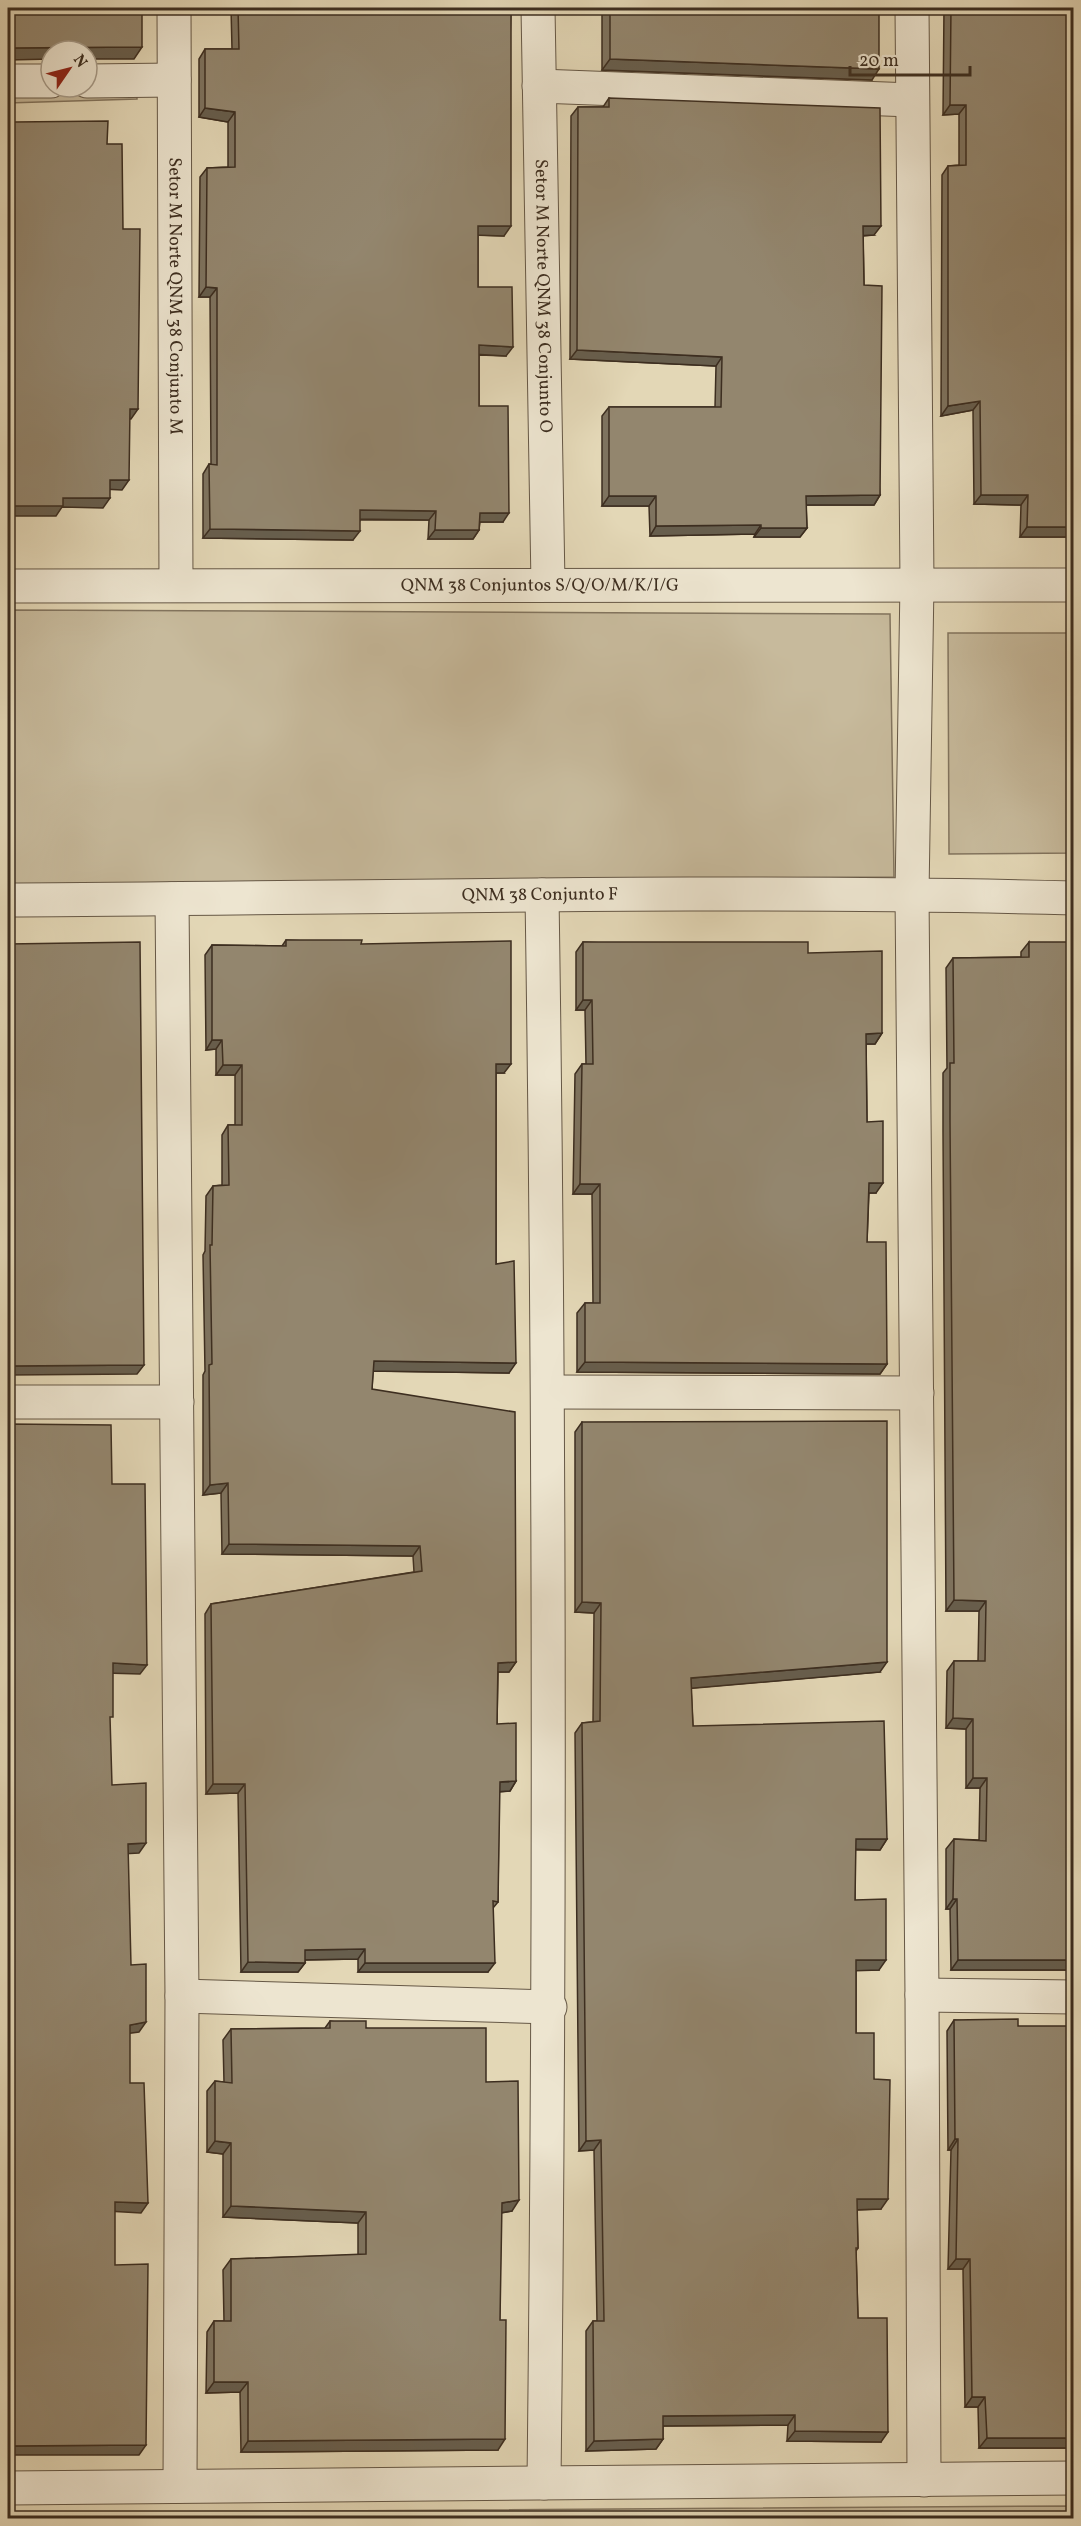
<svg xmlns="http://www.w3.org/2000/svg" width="1081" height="2526" viewBox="0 0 1081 2526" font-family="Vollkorn,serif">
<rect width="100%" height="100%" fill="#e3d7b6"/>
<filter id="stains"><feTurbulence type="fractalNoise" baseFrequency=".00333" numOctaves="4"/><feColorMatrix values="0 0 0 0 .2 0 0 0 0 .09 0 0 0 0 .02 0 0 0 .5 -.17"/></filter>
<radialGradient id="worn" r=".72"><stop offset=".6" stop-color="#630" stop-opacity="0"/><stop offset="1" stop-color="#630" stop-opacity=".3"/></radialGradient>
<g fill="#c7ba9c" stroke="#82745e" stroke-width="1.5">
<polygon points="136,66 137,99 8,103 8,70 51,87 87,87"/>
<polygon points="8,610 890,614 894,877 8,884"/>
<polygon points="948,633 1073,633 1073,853 949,854"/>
<polygon points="1073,2506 1073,2518 8,2518 8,2513"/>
</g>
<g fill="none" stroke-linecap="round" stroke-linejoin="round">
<defs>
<g id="street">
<path id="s1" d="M174,8L176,585"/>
<path id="s2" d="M538,8L548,584"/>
<polyline points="912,8 917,583 912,894 922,1995 924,2480"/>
<polyline points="8,81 51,81"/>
<polyline points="87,81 174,80"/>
<polyline points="539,86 912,100"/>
<path id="s3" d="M8,586L1074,585"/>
<path d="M542,895C550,1424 550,1953 544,2483"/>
<polyline points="172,899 182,1996 180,2486"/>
<path id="s4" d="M8,900C363,898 718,889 1074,898"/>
<polyline points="549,1392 917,1393"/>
<polyline points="8,1402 177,1402"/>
<polyline points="922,1995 1074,1997"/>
<polyline points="182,1996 550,2007"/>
<polyline points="8,2488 1074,2478"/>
</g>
</defs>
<use href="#street" stroke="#665846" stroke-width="35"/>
<use href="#street" stroke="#ede5d0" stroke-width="33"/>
</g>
<g fill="#7e735f" stroke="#3d2e20" stroke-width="1.5">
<polygon points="231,8 511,8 504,236 478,235 478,287 506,356 479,355 479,406 503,522 480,522 479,530 473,539 428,539 429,520 360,520 353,540 203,538 203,474 209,464 211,464 210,297 199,297 200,177 207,168 228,167 228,122 199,117 199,59 205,49 232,49"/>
<polygon points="602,8 879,8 872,80 602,70"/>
<polygon points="944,8 1074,8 1074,537 1020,537 1021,505 974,504 973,410 941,416 942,175 948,166 959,165 959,114 943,115"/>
<polygon points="609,98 874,235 863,236 864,285 880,495 874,505 806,505 807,528 800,537 754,537 755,534 650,536 649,506 602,506 602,416 609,407 715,407 716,366 570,359 571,116 578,107 603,107"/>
<polygon points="286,940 361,944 504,1073 496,1073 496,1264 509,1373 373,1371 372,1389 516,1662 509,1672 498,1672 497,1724 516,1781 510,1791 499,1792 498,1902 493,1908 488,1972 358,1972 358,1959 305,1960 305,1963 298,1972 241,1972 238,1793 206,1794 205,1614 211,1604 414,1572 413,1556 222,1554 221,1493 203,1495 203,1375 205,1371 203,1255 205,1251 206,1196 213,1186 222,1185 222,1135 228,1125 235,1125 235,1075 216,1075 216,1049 206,1050 205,955 212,945 282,946"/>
<polygon points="583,942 808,953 882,1033 875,1044 866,1044 867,1122 876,1193 869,1193 867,1242 887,1364 880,1374 577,1372 577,1313 585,1303 593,1303 592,1194 573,1194 575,1074 582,1064 586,1064 585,1010 576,1010 576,952"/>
<polygon points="1029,942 1074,1970 951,1970 950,1909 946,1909 946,1849 954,1839 979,1840 980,1788 966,1788 966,1729 946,1728 947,1671 954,1661 978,1661 979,1611 946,1611 943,1132 943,1073 947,1068 946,968 953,958 1021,957 1021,952"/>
<polygon points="582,1422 880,1672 691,1688 693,1726 887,1839 880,1850 855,1850 855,1900 879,1970 856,1970 856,2033 874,2079 881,2209 857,2210 858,2248 856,2251 858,2318 881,2442 787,2441 788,2425 663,2426 663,2439 656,2449 586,2451 586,2331 593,2321 597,2321 594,2150 579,2151 575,1733 582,1723 593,1722 594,1613 575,1612 575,1432"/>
<polygon points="954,2020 1018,2026 1074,2448 979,2448 978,2407 965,2407 963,2269 948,2269 951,2150 948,2150 947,2031"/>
<polygon points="330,2021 366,2028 486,2082 512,2211 501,2213 498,2450 241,2452 240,2392 206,2393 207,2332 214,2321 224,2321 223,2270 231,2259 358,2255 358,2223 223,2217 223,2154 207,2152 207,2091 215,2081 224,2082 223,2040 231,2029 325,2028"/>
</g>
<g fill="#675e4d" stroke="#3d2e20" stroke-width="1.5">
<polygon points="142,47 134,59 87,59 87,51 51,51 51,59 8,60 8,48"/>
<polygon points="610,59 879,69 872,80 602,70"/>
<polygon points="950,105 966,105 959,114 943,115"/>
<polygon points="205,108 235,112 228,122 199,117"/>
<polygon points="478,226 511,226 504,236 472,235"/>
<polygon points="863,226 881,226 874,235 856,236"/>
<polygon points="206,287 217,288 210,297 199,297"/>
<polygon points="479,345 513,347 506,356 472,354"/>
<polygon points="577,350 722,357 716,366 570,359"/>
<polygon points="980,401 973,410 941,416 948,406"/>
<polygon points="130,409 138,409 131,419 123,419"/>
<polygon points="110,480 129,480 122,490 103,489"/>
<polygon points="880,495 874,505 799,505 806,496"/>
<polygon points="981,495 1028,495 1021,505 974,504"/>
<polygon points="609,496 656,496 649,506 602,506"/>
<polygon points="63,498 110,498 103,508 62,507 56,516 8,516 8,506"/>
<polygon points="360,510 436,511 429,520 353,519"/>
<polygon points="480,513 509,513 503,522 473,522"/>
<polygon points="761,525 755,534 650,536 656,526"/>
<polygon points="1027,527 1074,527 1074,537 1020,537"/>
<polygon points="761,528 807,528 800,537 754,537"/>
<polygon points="210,529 360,531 353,540 203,538"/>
<polygon points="435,530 479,530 473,539 428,539"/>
<polygon points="583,1000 592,1000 585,1010 576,1010"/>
<polygon points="882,1033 875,1044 859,1044 866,1034"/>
<polygon points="212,1040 222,1040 216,1049 206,1050"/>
<polygon points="496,1064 511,1064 504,1073 490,1073"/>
<polygon points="223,1065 242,1065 235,1075 216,1075"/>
<polygon points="869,1183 883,1183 876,1193 862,1193"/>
<polygon points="580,1184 600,1184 592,1194 573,1194"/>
<polygon points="374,1361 516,1363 509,1373 367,1371"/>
<polygon points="585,1362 887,1364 880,1374 577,1372"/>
<polygon points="144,1365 137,1374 8,1375 8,1366"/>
<polygon points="228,1483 221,1493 203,1495 210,1485"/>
<polygon points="229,1544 420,1546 413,1556 222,1554"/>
<polygon points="954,1600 986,1601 979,1611 946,1611"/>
<polygon points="582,1602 601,1603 594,1613 575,1612"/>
<polygon points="516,1662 509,1672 491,1672 498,1663"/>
<polygon points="887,1662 880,1672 683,1689 691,1678"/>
<polygon points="113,1663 147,1665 140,1674 106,1673"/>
<polygon points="953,1718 973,1719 966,1729 946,1728"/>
<polygon points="973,1778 987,1778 980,1788 966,1788"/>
<polygon points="516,1781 510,1791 493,1792 500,1782"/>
<polygon points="213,1784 245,1784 238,1793 206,1794"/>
<polygon points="856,1839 887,1839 880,1850 848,1849"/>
<polygon points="146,1843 139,1853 122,1854 128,1844"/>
<polygon points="953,1899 957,1899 950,1909 946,1909"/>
<polygon points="365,1949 358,1959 298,1960 305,1950"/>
<polygon points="856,1960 886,1960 879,1970 849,1971"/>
<polygon points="958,1960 1074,1960 1074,1970 951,1970"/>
<polygon points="248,1962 305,1963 298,1972 241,1972"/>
<polygon points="365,1963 495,1963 488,1972 358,1972"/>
<polygon points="146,2022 139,2032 124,2034 130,2025"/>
<polygon points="955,2139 958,2139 951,2150 948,2150"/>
<polygon points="601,2140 594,2150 579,2151 586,2141"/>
<polygon points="215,2141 231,2143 223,2154 207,2152"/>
<polygon points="857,2199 888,2199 881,2209 850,2210"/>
<polygon points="519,2200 512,2211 494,2214 502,2203"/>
<polygon points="115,2202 148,2203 141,2213 108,2211"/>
<polygon points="231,2206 366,2212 358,2223 223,2217"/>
<polygon points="956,2259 970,2259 963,2269 948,2269"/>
<polygon points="214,2382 248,2382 240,2392 206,2393"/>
<polygon points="972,2397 985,2397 978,2407 965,2407"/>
<polygon points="795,2415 788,2425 656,2426 663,2416"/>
<polygon points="795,2431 888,2432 881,2442 787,2441"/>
<polygon points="987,2438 1074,2438 1074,2448 979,2448"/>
<polygon points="505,2439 498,2450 241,2452 248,2441"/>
<polygon points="663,2439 656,2449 586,2451 594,2441"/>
<polygon points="146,2445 139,2455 8,2455 8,2446"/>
</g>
<g fill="#93866e" stroke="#3d2e20" stroke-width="1.5">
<polygon points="8,8 142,8 142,47 8,48"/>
<polygon points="238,8 511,8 511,226 478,226 478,287 512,287 513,347 479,345 479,406 508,406 509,513 480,513 479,530 435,530 436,511 360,510 360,531 210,529 209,464 217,465 217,288 206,287 207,168 235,167 235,112 205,108 205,49 239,49"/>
<polygon points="610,8 879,8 879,69 610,59"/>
<polygon points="951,8 1074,8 1074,527 1027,527 1028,495 981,495 980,401 948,406 948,166 966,165 966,105 950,105"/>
<polygon points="609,98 880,108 881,226 863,226 864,285 882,286 880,495 806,496 807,528 761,528 761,525 656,526 656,496 609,496 609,407 721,407 722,357 577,350 578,107 609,107"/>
<polygon points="8,109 14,109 14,122 108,121 107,144 122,144 123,229 140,229 138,409 130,409 129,480 110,480 110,498 63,498 63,506 8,506"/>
<polygon points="286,940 362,940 361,944 511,941 511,1064 496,1064 496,1264 514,1261 516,1363 374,1361 372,1389 515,1412 516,1662 498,1663 497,1724 516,1723 516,1781 500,1782 498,1902 493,1901 495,1963 365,1963 365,1949 305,1950 305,1963 248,1962 245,1784 213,1784 211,1604 422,1571 420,1546 229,1544 228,1483 210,1485 209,1365 212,1364 210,1245 212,1245 213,1186 229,1185 228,1125 242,1125 242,1065 223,1065 222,1040 212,1040 212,945 286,946"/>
<polygon points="140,942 144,1365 8,1366 8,944"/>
<polygon points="583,942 808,942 808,953 882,951 882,1033 866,1034 867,1122 883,1121 883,1183 869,1183 867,1242 886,1242 887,1364 585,1362 585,1303 600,1303 600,1184 580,1184 582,1064 593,1064 592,1000 583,1000"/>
<polygon points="1029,942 1074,942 1074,1960 958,1960 957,1899 953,1899 954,1839 986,1841 987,1778 973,1778 973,1719 953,1718 954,1661 985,1661 986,1601 954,1600 950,1122 950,1063 954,1063 953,958 1029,957"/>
<polygon points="887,1421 887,1662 691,1678 693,1726 884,1721 887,1839 856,1839 855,1900 886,1899 886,1960 856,1960 856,2033 874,2033 874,2079 890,2080 888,2199 857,2199 858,2248 856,2248 858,2318 887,2318 888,2432 795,2431 795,2415 663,2416 663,2439 594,2441 593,2321 604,2321 601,2140 586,2141 582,1723 600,1721 601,1603 582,1602 582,1422"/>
<polygon points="8,1424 111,1425 112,1484 145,1484 147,1665 113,1663 113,1717 110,1717 112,1785 146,1783 146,1843 128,1844 131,1965 146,1964 146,2022 130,2025 130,2083 144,2083 148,2203 115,2202 115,2265 148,2264 146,2445 8,2446"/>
<polygon points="1018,2019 1018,2026 1074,2026 1074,2438 987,2438 985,2397 972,2397 970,2259 956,2259 958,2139 955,2139 954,2020"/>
<polygon points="330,2021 366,2021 366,2028 486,2028 486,2082 518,2081 519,2200 502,2203 500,2320 506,2320 505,2439 248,2441 248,2382 214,2382 214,2321 231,2321 231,2259 366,2254 366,2212 231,2206 231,2143 215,2141 215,2081 232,2083 231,2029 330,2028"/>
</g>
<g text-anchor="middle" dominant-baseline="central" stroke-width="4.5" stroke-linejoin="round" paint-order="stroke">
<g font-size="18" fill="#3d2e20" stroke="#ede5d0">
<text stroke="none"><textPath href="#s1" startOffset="288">Setor M Norte QNM 38 Conjunto M</textPath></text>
<text stroke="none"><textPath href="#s2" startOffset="288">Setor M Norte QNM 38 Conjunto O</textPath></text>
<text stroke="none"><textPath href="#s3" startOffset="532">QNM 38 Conjuntos S/Q/O/M/K/I/G</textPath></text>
<text stroke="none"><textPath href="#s4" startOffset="532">QNM 38 Conjunto F</textPath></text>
</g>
</g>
<rect width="1081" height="2526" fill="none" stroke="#e3d7b6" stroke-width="30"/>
<rect x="9" y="9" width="1063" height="2508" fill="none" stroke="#3d2e20" stroke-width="3"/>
<rect x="15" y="15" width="1051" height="2496" fill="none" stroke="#3d2e20" stroke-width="1.5"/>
<g transform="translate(69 69) rotate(55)"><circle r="28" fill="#ede5d0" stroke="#a79c8a" stroke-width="1.5"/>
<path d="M0-4.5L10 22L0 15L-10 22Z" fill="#8f2418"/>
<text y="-9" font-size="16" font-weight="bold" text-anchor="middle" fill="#3d2e20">N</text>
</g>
<path d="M850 66v9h120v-9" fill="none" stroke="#3d2e20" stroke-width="3"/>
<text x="859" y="66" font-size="18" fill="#3d2e20" stroke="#ede5d0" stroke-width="4.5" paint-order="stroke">20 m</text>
<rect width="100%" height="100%" filter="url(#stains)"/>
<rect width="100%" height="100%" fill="url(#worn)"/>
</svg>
